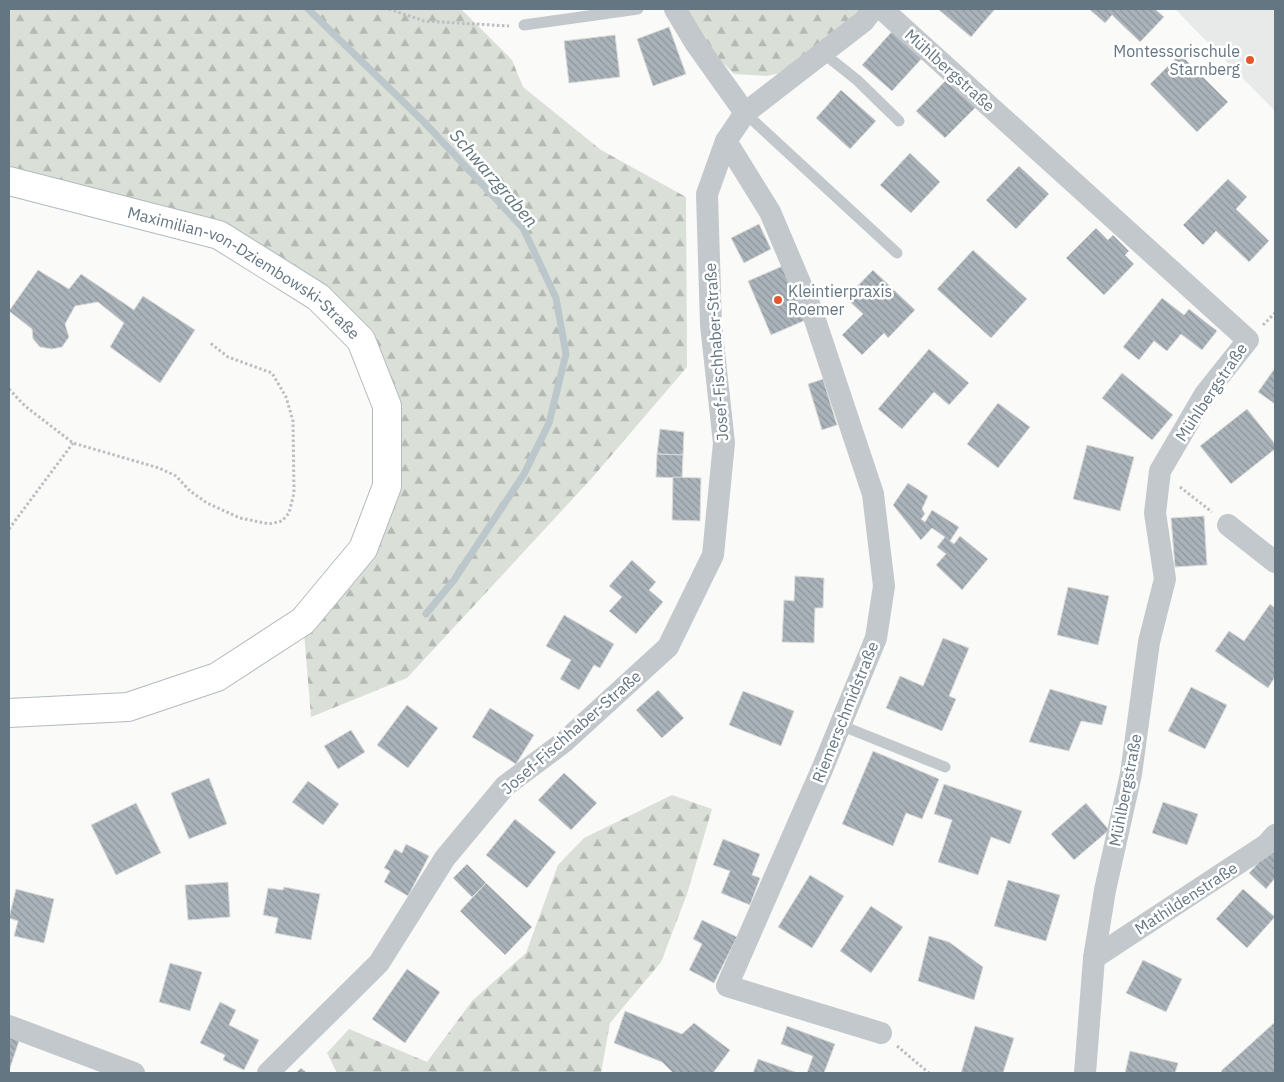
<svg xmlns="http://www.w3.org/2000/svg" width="1284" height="1082" viewBox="0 0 1284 1082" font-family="'IBM Plex Sans',sans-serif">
<defs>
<pattern id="forest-firs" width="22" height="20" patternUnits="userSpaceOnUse" patternTransform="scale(1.25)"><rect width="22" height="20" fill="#dadfd7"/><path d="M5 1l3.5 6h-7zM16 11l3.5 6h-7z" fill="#b4b9b4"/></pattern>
<pattern id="building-back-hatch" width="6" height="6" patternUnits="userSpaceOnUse" patternTransform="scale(1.25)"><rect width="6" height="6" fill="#aab3b9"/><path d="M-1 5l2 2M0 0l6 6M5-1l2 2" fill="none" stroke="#8e969c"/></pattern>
</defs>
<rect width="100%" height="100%" fill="#fafaf8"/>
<polygon fill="#e8e9e9" points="1175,9 1275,9 1275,111"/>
<g fill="url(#forest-firs)">
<polygon points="9,9 461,9 512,60 523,87 601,150 686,197 687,367 592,478 407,678 311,717 303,621 363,549 387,406 361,340 229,242 9,182"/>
<polygon points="683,9 861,9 793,70 767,76 734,74 702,41"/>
<polygon points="672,795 712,809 687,894 661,962 610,1023 601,1073 337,1073 327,1053 349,1029 427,1062 472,1001 526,953 558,865 584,838"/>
</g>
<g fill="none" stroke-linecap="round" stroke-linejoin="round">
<polyline stroke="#bbc7cb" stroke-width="7" points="308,9 424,122 523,228 556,298 566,354 549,423 524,474 454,580 426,614"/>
</g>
<g fill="url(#building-back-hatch)" stroke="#dcdcda">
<polygon points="938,9 995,9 971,37"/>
<polygon points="1089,9 1155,9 1164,17 1140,42 1112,15 1105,23"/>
<polygon points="669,27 686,74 653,86 637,39"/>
<polygon points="895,28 925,55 892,91 862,65"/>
<polygon points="615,35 620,77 569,83 564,41"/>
<polygon points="1180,54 1228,102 1197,132 1150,84"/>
<polygon points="950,76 979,104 945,138 916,111"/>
<polygon points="841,90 876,121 850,149 816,118"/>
<polygon points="910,153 940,182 911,213 880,185"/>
<polygon points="1019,166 1049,194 1016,229 986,200"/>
<polygon points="1228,179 1247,197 1236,209 1269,241 1249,262 1216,231 1203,245 1183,225"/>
<polygon points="759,224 771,249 744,263 731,238"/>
<polygon points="1096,228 1108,240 1113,235 1129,251 1125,255 1134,264 1104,295 1066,258"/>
<polygon points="973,250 1027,299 991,338 937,289"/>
<polygon points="785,265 808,319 771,335 748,281"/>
<polygon points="38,270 69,289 81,274 134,310 143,296 195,330 160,383 110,347 124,323 98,302 75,306 65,324 69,337 62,347 52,349 40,347 33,339 32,329 9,311"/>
<polygon points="873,270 915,310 888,338 884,333 862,355 842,335 863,314 846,298"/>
<polygon points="1162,298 1184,315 1189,309 1217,331 1202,350 1181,334 1167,351 1154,341 1139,360 1123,347"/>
<polygon points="929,349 969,383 949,405 934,392 902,429 878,409"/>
<polygon points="1275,368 1275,404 1258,392"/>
<polygon points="1122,373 1173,415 1152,440 1102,398"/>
<polygon points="823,379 837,425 822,430 808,384"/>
<polygon points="998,403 1030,427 998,468 967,444"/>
<polygon points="1247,409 1275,444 1275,449 1231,484 1200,446"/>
<polygon points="660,429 684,432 683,455 657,454"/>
<polygon points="1087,445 1134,457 1120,511 1073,499"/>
<polygon points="657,454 683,455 682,478 656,477"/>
<polygon points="673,477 701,478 700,521 672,520"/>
<polygon points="908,483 928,496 922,509 925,514 921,519 925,522 932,510 959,527 950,541 954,544 960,536 988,559 962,590 936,565 946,554 937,547 945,537 932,528 921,540 893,505"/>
<polygon points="1204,516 1207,565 1175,567 1171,518"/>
<polygon points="632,560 656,582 649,590 663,602 636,634 609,611 622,597 609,586"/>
<polygon points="795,576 824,578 823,608 815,608 814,643 782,642 784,600 794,601"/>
<polygon points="1068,587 1109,596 1098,645 1057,635"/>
<polygon points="1270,604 1275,608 1275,677 1268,688 1215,651 1229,631 1244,641"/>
<polygon points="564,615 614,644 600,668 594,665 579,690 560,679 571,660 546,646"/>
<polygon points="943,638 969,648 949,696 956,699 942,731 886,708 900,676 923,686"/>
<polygon points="1191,687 1227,705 1205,749 1168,731"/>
<polygon points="1050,689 1107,706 1102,725 1081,721 1069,751 1029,742"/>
<polygon points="658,690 684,718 662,738 636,710"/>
<polygon points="743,691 794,711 781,746 729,725"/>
<polygon points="407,705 438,728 408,768 377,745"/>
<polygon points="490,708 534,735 516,764 472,737"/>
<polygon points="351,730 365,752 338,769 324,746"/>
<polygon points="873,751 939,779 922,819 906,813 893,846 842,824"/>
<polygon points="564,773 597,803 571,830 538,800"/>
<polygon points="209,778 227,824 189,839 171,793"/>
<polygon points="308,781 339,804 323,825 292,802"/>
<polygon points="944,784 1022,811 1010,844 991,837 978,875 938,862 952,820 934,814"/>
<polygon points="1163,802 1198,814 1187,845 1152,833"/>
<polygon points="136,803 161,853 116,875 91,825"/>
<polygon points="1086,803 1109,830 1074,860 1051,834"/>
<polygon points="515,819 556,852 527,888 486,855"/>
<polygon points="723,839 760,854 752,875 760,878 750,905 721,893 730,871 713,865"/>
<polygon points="406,844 429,856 408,896 384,882 390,871 384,868 395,849 402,853"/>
<polygon points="1271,849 1275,853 1275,878 1266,889 1249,873"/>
<polygon points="467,864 486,883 472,897 453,878"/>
<polygon points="810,875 844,896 812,948 778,927"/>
<polygon points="1008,880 1060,895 1046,941 994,926"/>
<polygon points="228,882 230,917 188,920 185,885"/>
<polygon points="486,883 532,927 505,955 460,911"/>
<polygon points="284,887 320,894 311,940 275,933 278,918 263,915 268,888 283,890"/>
<polygon points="16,889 54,899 44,943 14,936 18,921 9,918"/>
<polygon points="1243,889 1275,917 1247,948 1216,919"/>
<polygon points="871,906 903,927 871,973 840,951"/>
<polygon points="702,920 737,937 714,983 689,970 702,944 693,939"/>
<polygon points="929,936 949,942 983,967 974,1000 918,981"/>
<polygon points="1143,960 1182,979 1166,1012 1126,993"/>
<polygon points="170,963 202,972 190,1011 159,1002"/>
<polygon points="407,969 440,992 405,1043 372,1019"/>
<polygon points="220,1002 236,1010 229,1025 259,1040 244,1070 223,1060 225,1055 200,1043"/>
<polygon points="625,1011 682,1034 694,1023 730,1050 713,1073 673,1073 662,1062 614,1043"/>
<polygon points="1275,1022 1275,1073 1223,1073 1221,1071"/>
<polygon points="787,1026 835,1044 824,1073 807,1073 813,1056 781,1044"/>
<polygon points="975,1026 1014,1038 1003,1073 961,1073"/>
<polygon points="9,1037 19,1041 9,1071"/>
<polygon points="1130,1051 1178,1063 1175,1073 1125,1073"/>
<polygon points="758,1059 798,1073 753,1073"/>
<polygon points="301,1068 307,1073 296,1073"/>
</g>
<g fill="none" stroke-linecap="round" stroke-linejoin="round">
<defs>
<g id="secondary">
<path id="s1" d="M9,181L219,235L318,297L361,340L387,406V486L363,549L303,621L217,677L128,707L9,713"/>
</g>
</defs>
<use href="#secondary" stroke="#b3babf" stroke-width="30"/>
<g stroke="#bbbfc2" stroke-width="3" stroke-dasharray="2.5 2.5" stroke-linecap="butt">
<polyline points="389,9 424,21 509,26"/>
<polyline points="1263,325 1275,313"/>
<polyline points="9,389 25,406 73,443 159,468 176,476 190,491 207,503 240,518 269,524 282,521 289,513 294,493 293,421 286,397 272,373 228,357 209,342"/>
<polyline points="1180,487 1212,512"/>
<polyline points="9,529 73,443"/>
<polyline points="897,1046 929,1073"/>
</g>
<g stroke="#c3c8cc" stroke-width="11">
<polyline points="524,25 638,9"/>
<polyline points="823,53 857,80 899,121"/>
<polyline points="745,113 897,253"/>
<polyline points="840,725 945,767"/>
</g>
<g stroke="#c3c8cc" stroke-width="22">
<polyline points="675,9 696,44 745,113"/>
<polyline points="882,9 1248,340 1205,394 1160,471 1155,513 1165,579 1149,642 1131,774 1105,890 1094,958 1085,1073"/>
<polyline points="726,141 770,212 812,311 873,494 884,586 876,638 823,767 727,986 881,1033"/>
<polyline points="1228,525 1275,562"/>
<polyline points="1094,958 1266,845 1275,835"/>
<polyline points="9,1026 134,1073"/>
<polyline points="268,1073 379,963 445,858 505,786 564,742 668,647 713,555 724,443 711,325 707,194 726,141 745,113 864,21 873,9"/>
</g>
<use href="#secondary" stroke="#fff" stroke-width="28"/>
</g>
<g fill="#e4572e" stroke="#fff" stroke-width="2">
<circle cx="1250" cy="60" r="5"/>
<circle cx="778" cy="300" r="5"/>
</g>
<g text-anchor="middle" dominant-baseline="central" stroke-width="5" stroke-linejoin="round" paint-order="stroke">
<g font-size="16" fill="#657683" stroke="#fff" text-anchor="end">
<text x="1240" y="51">Montessorischule<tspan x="1240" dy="18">Starnberg</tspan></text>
<text x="788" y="291" text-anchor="start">Kleintierpraxis<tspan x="788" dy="18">Roemer</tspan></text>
</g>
<g font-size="16" fill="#657683" stroke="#fff">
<text transform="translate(950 70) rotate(42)">Mühlbergstraße</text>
<text stroke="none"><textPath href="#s1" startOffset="256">Maximilian-von-Dziembowski-Straße</textPath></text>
<text transform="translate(716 352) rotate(-94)">Josef-Fischhaber-Straße</text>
<text transform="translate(1211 392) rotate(-56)">Mühlbergstraße</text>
<text transform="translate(845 712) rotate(-68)">Riemerschmidstraße</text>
<text transform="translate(571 732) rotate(-41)">Josef-Fischhaber-Straße</text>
<text transform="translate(1125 790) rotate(-79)">Mühlbergstraße</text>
<text transform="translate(1186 898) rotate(-33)">Mathildenstraße</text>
</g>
<g font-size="18" font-style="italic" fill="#60757c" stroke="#fff">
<text transform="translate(494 178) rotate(49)">Schwarzgraben</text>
</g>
</g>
<rect width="1284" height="1082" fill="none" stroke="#657683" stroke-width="20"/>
</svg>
